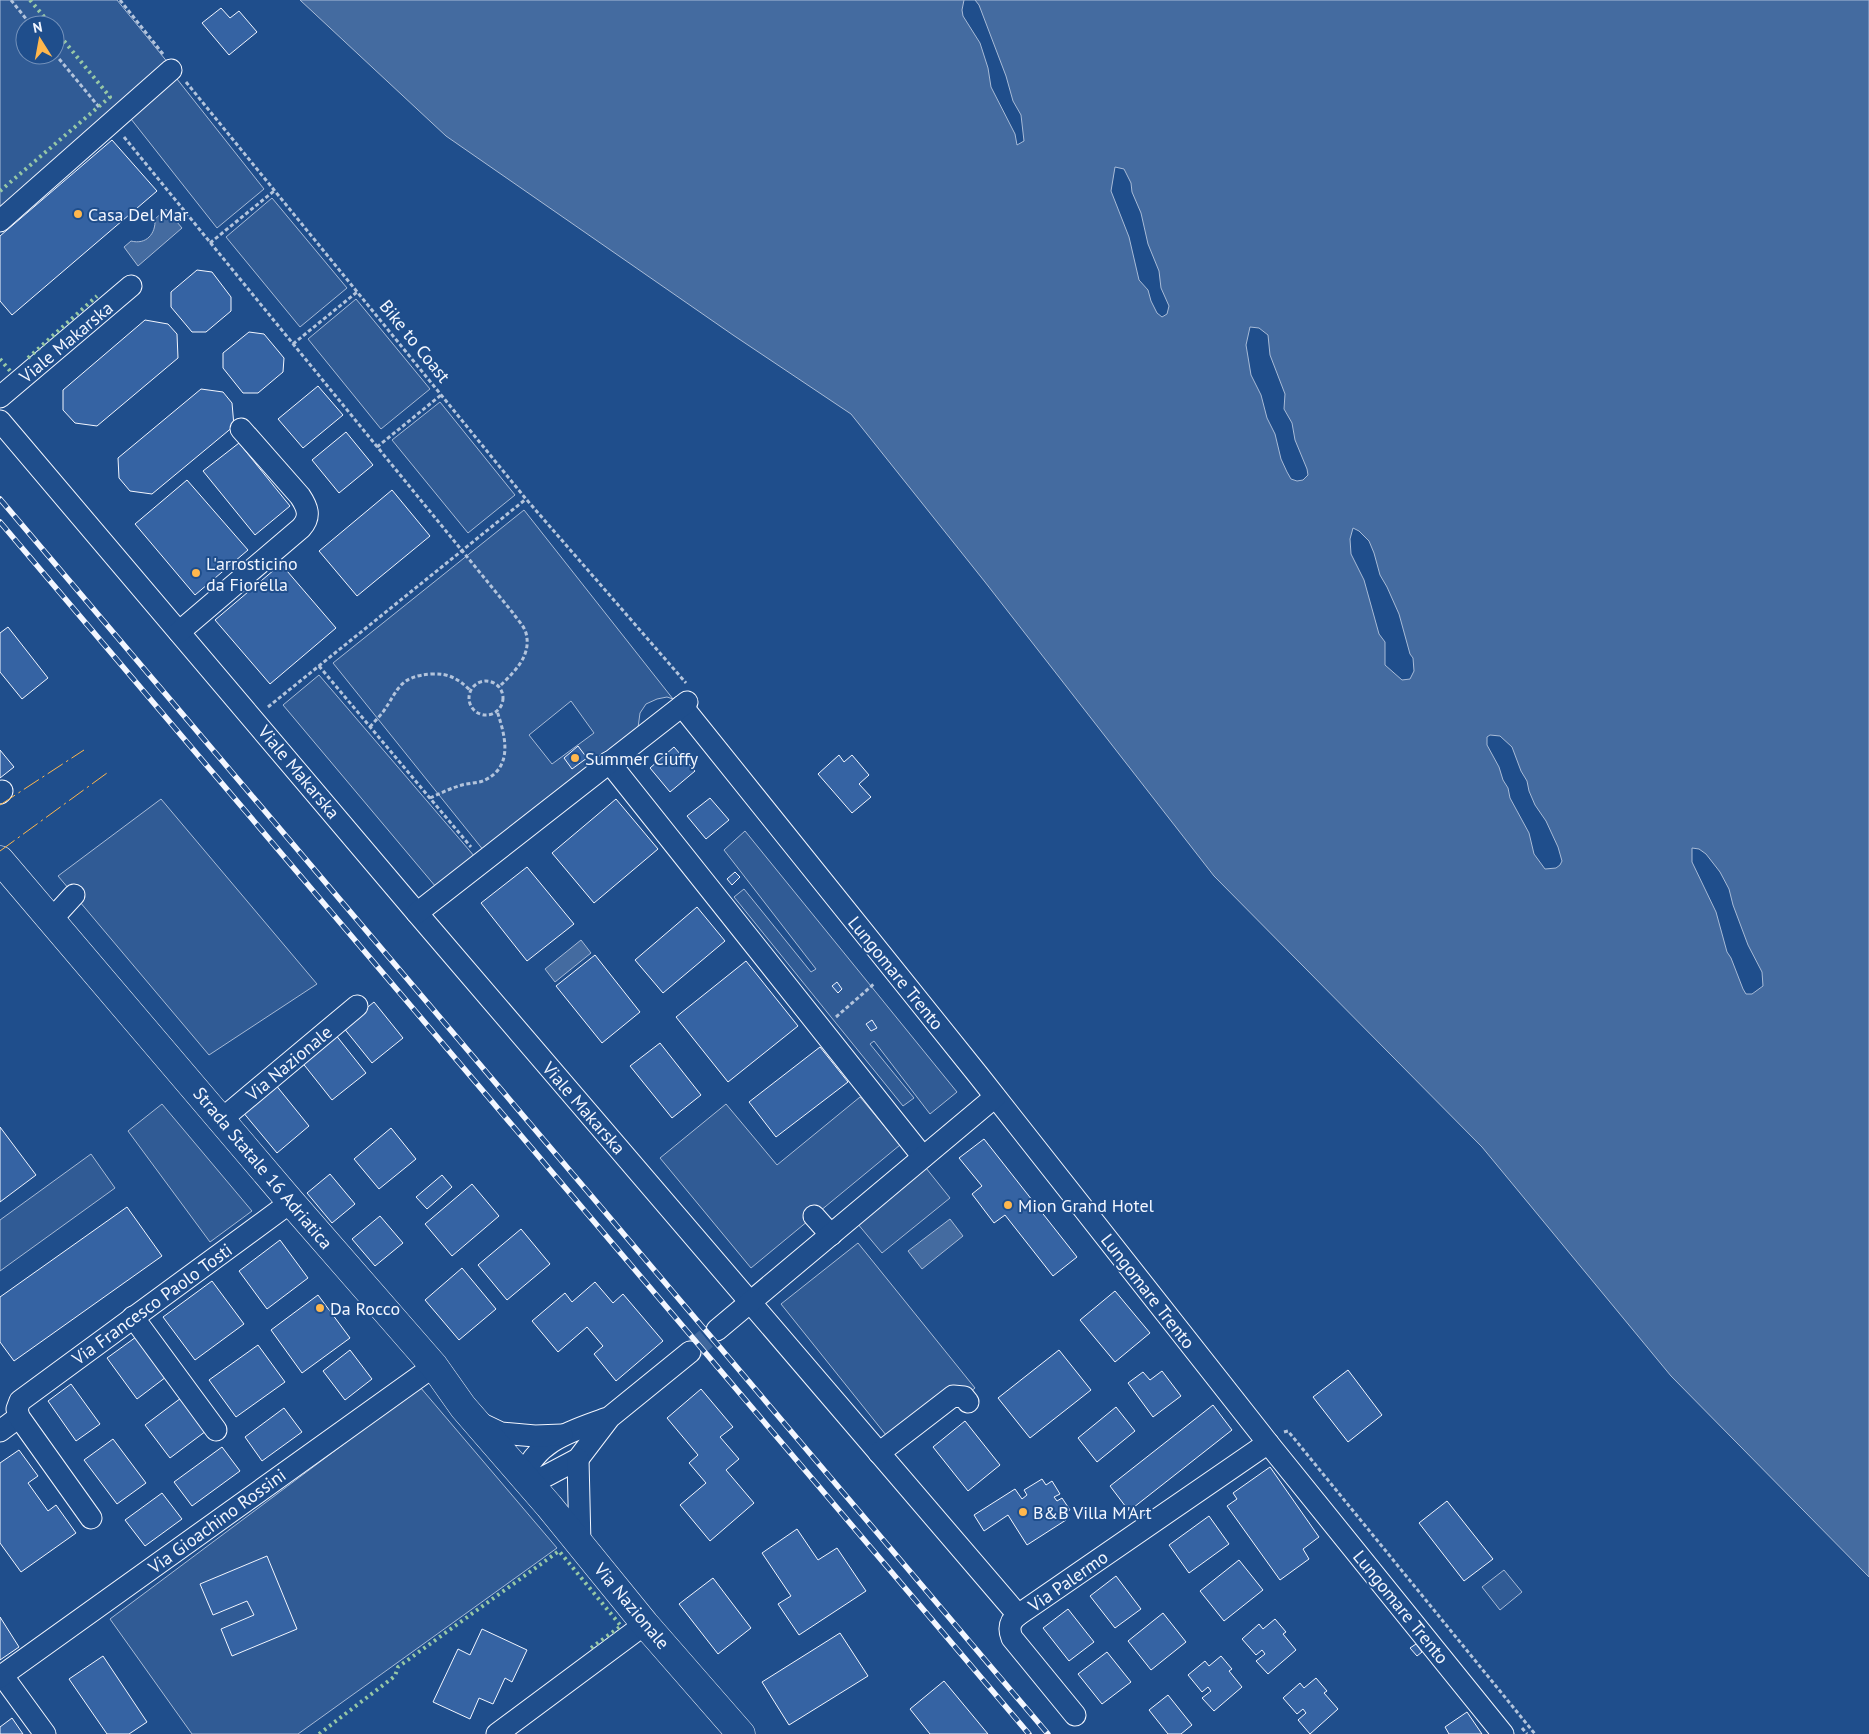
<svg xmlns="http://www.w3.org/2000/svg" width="1869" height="1734" viewBox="0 0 1869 1734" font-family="'PT Sans',sans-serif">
<rect width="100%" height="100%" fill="#1f4e8c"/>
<g fill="#305b95" stroke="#a8bbd7" fill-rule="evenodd">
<path d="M0,0H117L173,69L177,79L264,189L217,228L131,119L0,215ZM25,25H55V55H25Z"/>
<polygon points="272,198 347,288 300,327 226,237"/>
<polygon points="356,299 430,389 381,429 308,339"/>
<polygon points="440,402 515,495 468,533 392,440"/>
<path d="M524,510L673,699L667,697L657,699L646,704L640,713L637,735L484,851L333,663ZM571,701L594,733L552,764L529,735Z"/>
<polygon points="319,675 475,857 436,887 283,705"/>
<polygon points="161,799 317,984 209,1055 58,876"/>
<polygon points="745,831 957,1092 930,1114 874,1041 870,1044 914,1098 903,1106 734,897 744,889 811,972 816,969 724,850"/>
<polygon points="860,1097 900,1145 751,1268 660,1158 726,1104 777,1165"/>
<polygon points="162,1104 252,1211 210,1242 128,1131"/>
<polygon points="91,1154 115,1188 0,1271 0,1220"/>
<polygon points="926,1168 950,1198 882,1253 857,1223"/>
<polygon points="858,1243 975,1388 898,1450 781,1304"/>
<polygon points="420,1387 557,1548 298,1734 192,1734 110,1619"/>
<polygon points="1504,1570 1522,1592 1500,1610 1482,1587"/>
</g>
<g fill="#446ba0" stroke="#a8bbd7">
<polygon points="300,0 1869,0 1869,1577 1671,1376 1482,1147 1214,876 985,582 851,414 733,335 446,136"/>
<path d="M166,209L182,228L138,266L124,247L131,241C146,245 156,234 155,219Z"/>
<polygon points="581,940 591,953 555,982 545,969"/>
<polygon points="950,1219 963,1236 922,1269 908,1251"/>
</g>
<g fill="#1f4e8c" stroke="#a8bbd7">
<polygon points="964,0 975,0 979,5 1006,76 1013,101 1021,115 1024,141 1017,145 1015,134 991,87 988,68 980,43 963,16 962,10"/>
<polygon points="1115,167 1124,169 1131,183 1132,192 1141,213 1148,244 1159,271 1161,288 1169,306 1167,314 1162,317 1157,313 1151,301 1148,290 1139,280 1129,237 1111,191"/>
<polygon points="1250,327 1259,328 1268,335 1270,355 1285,394 1284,409 1292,423 1295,440 1307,469 1308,475 1303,480 1297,481 1291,479 1287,472 1281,459 1275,434 1267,418 1261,395 1251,375 1246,345"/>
<polygon points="1353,528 1359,531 1369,541 1374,553 1380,575 1387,587 1399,614 1410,654 1413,658 1414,671 1410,679 1402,680 1385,665 1385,642 1379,634 1364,580 1351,554 1350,539"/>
<polygon points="1490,735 1500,736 1512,747 1521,771 1527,781 1529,791 1535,805 1546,821 1558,847 1562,861 1560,865 1556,868 1545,869 1534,854 1529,833 1510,798 1508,788 1503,780 1499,767 1487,745 1487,737"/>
<polygon points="1692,848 1699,849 1706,854 1720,872 1729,889 1733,905 1748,945 1762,972 1763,986 1752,994 1746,994 1743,989 1731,958 1727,952 1716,912 1692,862"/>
</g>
<g fill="#3563a3" stroke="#f2f6ff">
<polygon points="221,8 230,18 239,11 257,32 229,55 202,23"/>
<polygon points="112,140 157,191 12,315 0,301 0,236"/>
<polygon points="197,270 212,272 231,297 231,311 206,332 192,332 171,307 171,292"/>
<polygon points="145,320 168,324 177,334 178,358 97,426 75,423 63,410 63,390"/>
<polygon points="249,332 264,334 284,358 283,372 258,393 243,393 223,368 223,353"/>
<polygon points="318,386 343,415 303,448 278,419"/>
<polygon points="201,389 223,392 232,403 234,426 152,494 130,491 119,478 118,458"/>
<polygon points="346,432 373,465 339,493 312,460"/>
<polygon points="239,443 290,506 255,535 203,471"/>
<polygon points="187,480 248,550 195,595 135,524"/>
<polygon points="392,490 430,536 357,596 319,551"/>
<polygon points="281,564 336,628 270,684 215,620"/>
<polygon points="8,627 48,678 22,699 0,672 0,633"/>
<polygon points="578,746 587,758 572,769 564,758"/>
<polygon points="674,747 695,771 670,792 650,768"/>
<polygon points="0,750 14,767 0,778"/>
<polygon points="839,755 844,762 852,755 869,775 859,784 871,797 852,813 818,774"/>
<polygon points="710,798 729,820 706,839 687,816"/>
<polygon points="616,799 658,849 594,903 552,853"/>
<polygon points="527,867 574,924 527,961 481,903"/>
<polygon points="735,872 740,877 732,885 727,879"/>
<polygon points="697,907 725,941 663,993 635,960"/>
<polygon points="595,955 640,1012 602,1043 556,986"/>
<polygon points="746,961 798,1026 728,1082 676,1017"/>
<polygon points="837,982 842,989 838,993 832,986"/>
<polygon points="374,1002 403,1038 372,1063 343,1027"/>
<polygon points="872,1020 877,1028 871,1031 866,1024"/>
<polygon points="335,1034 366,1073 332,1100 301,1061"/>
<polygon points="660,1043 701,1095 672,1118 630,1066"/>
<polygon points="820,1047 848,1082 776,1137 749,1102"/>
<polygon points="275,1084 309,1126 277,1153 242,1111"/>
<polygon points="0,1127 36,1175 0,1202"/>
<polygon points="391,1128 416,1159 379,1189 354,1159"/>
<polygon points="984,1139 1077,1257 1053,1276 1005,1215 994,1223 972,1194 982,1186 959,1158"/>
<polygon points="330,1174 355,1204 332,1223 307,1193"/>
<polygon points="442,1175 452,1187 427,1209 416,1197"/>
<polygon points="472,1184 499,1216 452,1256 425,1224"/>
<polygon points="127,1207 162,1256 14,1361 0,1342 0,1297"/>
<polygon points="380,1216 403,1243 375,1266 352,1239"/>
<polygon points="521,1229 550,1264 507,1300 478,1265"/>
<polygon points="280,1240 308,1278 267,1309 239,1271"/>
<polygon points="462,1268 496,1309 459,1340 425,1300"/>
<polygon points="212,1281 244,1324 195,1360 163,1317"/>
<polygon points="595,1282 613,1303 623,1294 663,1341 616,1381 594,1354 603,1346 587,1327 558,1352 532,1321 565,1293 572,1302"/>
<polygon points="1115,1291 1150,1333 1115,1362 1080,1320"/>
<polygon points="318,1295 350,1338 302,1373 271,1330"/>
<polygon points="136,1337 166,1377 137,1399 107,1358"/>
<polygon points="258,1345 285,1382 236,1417 209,1380"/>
<polygon points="350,1350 372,1379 345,1400 323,1371"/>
<polygon points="1059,1350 1091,1390 1030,1438 998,1398"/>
<polygon points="1348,1370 1382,1415 1348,1442 1313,1397"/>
<polygon points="1162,1371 1181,1396 1153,1417 1128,1383 1143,1372 1150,1380"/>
<polygon points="71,1384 100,1424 76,1441 48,1401"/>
<polygon points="701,1389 733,1427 720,1437 739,1459 726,1470 754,1503 710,1541 680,1505 706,1483 689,1463 698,1455 667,1418"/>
<polygon points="181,1398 206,1431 170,1458 145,1425"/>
<polygon points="1213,1405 1232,1430 1129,1511 1110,1486"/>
<polygon points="1116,1407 1135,1431 1097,1462 1078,1438"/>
<polygon points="284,1408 302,1432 262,1461 245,1437"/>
<polygon points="965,1421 1000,1465 968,1491 933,1447"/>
<polygon points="113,1439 146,1483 117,1504 84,1460"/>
<polygon points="222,1447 240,1471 192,1506 174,1482"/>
<polygon points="19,1450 38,1476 28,1483 48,1511 56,1505 76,1533 21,1572 0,1543 0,1463"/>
<polygon points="1270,1467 1319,1537 1303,1549 1309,1559 1280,1580 1227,1506 1237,1499 1233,1493"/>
<polygon points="1042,1479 1046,1485 1052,1481 1060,1494 1054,1497 1057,1501 1062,1498 1070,1510 1063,1515 1066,1520 1027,1545 1008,1515 984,1531 974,1515 1015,1489 1022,1499 1027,1495 1024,1490"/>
<polygon points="162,1493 182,1519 145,1546 125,1520"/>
<polygon points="1447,1501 1493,1559 1464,1581 1419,1523"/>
<polygon points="1209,1516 1229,1544 1189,1573 1169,1545"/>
<polygon points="797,1529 818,1560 837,1548 866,1591 799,1635 778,1604 791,1596 762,1553"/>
<polygon points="267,1556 297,1629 232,1656 221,1629 254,1615 247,1601 213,1615 200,1584"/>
<polygon points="1239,1560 1263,1590 1224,1621 1200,1591"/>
<polygon points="1116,1576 1141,1609 1115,1628 1090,1596"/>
<polygon points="713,1578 751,1628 718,1654 679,1604"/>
<polygon points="1068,1609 1094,1642 1069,1661 1043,1628"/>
<polygon points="1163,1613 1186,1642 1151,1670 1128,1641"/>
<polygon points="0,1617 19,1647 0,1660"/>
<polygon points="1275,1619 1286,1632 1283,1634 1296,1650 1268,1674 1256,1661 1265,1654 1262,1650 1256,1655 1242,1639 1259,1624 1263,1629"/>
<polygon points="482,1629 527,1650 512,1682 505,1678 493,1704 479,1698 470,1719 433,1702 458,1649 470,1655"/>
<polygon points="840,1633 868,1676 789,1725 762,1682"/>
<polygon points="1416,1644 1422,1652 1417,1656 1410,1648"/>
<polygon points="1107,1652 1131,1682 1102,1704 1078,1674"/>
<polygon points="103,1656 147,1722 129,1734 107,1734 69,1679"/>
<polygon points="1221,1656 1232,1669 1229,1671 1242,1687 1214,1711 1202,1698 1211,1691 1208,1687 1202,1692 1188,1675 1205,1661 1209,1666"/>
<polygon points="1316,1678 1327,1691 1324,1693 1338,1709 1310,1734 1298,1720 1306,1713 1303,1709 1297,1714 1283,1698 1300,1683 1304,1688"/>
<polygon points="944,1681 988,1734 930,1734 910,1709"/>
<polygon points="1168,1695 1192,1725 1181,1734 1168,1734 1149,1710"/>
<polygon points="1467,1712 1482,1734 1449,1734 1445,1727"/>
<polygon points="12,1718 23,1734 0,1734 0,1727"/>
</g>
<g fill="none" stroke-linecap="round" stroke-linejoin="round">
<polyline stroke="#3f679d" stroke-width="21" stroke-dasharray="21 11" stroke-linecap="butt" points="690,1352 717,1330"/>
<defs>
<g id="minor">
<polyline points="0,221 171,70"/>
<polyline points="0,397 131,286"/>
<polyline points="0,421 417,913 1018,1615 1268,1443"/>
<path d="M179,632L301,528C311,517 308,508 300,496L241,429"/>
<polyline points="682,706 979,1076 1268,1443 1503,1734"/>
<polyline points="609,762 923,1157"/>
<polyline points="0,793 2,791"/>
<polyline points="417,913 687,702"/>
<polyline points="52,919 74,895"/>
<polyline points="222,1119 357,1006"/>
<polyline points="814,1216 831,1235"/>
<polyline points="133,1317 216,1430"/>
<polyline points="717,1330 995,1097"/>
<path d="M610,1417C576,1430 536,1439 523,1478H538L544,1477L578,1459L610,1417L690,1352"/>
<polyline points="478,1422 501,1433 535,1436 562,1435"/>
<polyline points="0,1431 19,1417"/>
<polyline points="879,1453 953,1396 964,1397 968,1402"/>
<polyline points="578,1459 580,1544"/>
<polyline points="91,1518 19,1417 17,1409 20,1401 291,1202"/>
<path d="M1018,1615C1010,1621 1008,1628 1012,1638L1075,1715"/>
<polyline points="2,1675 45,1734"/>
<polyline points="0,1677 434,1366"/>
<polyline points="497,1734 645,1624"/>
</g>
<polyline id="major" points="0,860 291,1202 434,1366 463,1407 549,1506 645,1624 741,1734"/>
</defs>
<use href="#minor" stroke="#f2f6ff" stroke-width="23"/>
<use href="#major" stroke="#f2f6ff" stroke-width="29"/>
<g stroke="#b3c4dc" stroke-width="3" stroke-dasharray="4 2.5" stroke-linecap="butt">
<polyline points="11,0 31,25"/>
<polyline points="120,0 163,54"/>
<polyline points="55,54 99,107"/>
<polyline points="186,82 526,499 686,683"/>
<path d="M124,137L513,613C517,619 524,626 526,633C532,656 514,672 499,687"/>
<polyline points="210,243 274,191"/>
<polyline points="293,344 357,292"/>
<polyline points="377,447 441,395"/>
<polyline points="319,666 471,847"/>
<circle cx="486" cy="698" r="17"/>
<polyline points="268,707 526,499"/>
<path d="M370,727C374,722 379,717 383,712C399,689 399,676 432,674C449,673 458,679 470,690"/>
<path d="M430,798C441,793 451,788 462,785C470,783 479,783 485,780C514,766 505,735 497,711"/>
<polyline points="836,1017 875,983"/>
<polyline points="1284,1432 1288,1431 1535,1734"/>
<polyline points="1522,1728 1527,1734"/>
</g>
<use href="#minor" stroke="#1f4e8c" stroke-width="21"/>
<use href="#major" stroke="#1f4e8c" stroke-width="28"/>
<defs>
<g id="rail">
<polyline points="0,499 1048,1734"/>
<polyline points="0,522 1029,1734"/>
</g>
</defs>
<use href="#rail" stroke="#f2f6ff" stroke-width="5.5"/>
<use href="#rail" stroke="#1f4e8c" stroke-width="4" stroke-dasharray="11" stroke-linecap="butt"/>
<g stroke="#97c8a6" stroke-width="4" stroke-dasharray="2.5 4" stroke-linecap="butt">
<polyline points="30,0 51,25"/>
<polyline points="0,191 110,97 55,30"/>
<polyline points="28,358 97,296"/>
<polyline points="0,359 11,372"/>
<polyline points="319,1734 395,1676 398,1667 559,1551 621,1626 591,1648"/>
</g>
<g stroke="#ffb74d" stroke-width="1" stroke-dasharray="18 4 2.5 4" stroke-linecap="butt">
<polyline points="0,805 84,750"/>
<polyline points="0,851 107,773"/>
</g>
</g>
<g fill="#ffb74d" stroke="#1f4e8c" stroke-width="2">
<circle cx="78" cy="214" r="5"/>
<circle cx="196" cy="573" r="5"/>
<circle cx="575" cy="758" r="5"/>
<circle cx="1008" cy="1205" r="5"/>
<circle cx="320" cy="1308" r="5"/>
<circle cx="1023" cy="1512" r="5"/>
</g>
<g text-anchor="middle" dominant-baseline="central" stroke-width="4" stroke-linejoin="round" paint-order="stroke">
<g font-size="18" fill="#f2f6ff" stroke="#1f4e8c" text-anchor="start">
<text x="88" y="214">Casa Del Mar</text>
<text x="206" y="563">L'arrosticino<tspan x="206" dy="21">da Fiorella</tspan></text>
<text x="585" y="758">Summer Ciuffy</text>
<text x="1018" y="1205">Mion Grand Hotel</text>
<text x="330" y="1308">Da Rocco</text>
<text x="1033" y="1512">B&amp;B Villa M'Art</text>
</g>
<g font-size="18" fill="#f2f6ff" stroke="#1f4e8c">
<text transform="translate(415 341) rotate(51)">Bike to Coast</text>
<text transform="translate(66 342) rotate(-40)">Viale Makarska</text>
<text transform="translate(299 772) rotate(50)">Viale Makarska</text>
<text transform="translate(896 973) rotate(51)">Lungomare Trento</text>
<text transform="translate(289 1063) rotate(-40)">Via Nazionale</text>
<text transform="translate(584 1108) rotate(49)">Viale Makarska</text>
<text transform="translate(263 1168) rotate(50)">Strada Statale 16 Adriatica</text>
<text transform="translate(1148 1291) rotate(52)">Lungomare Trento</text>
<text transform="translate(152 1304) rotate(-36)">Via Francesco Paolo Tosti</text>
<text transform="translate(217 1521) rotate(-36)">Via Gioachino Rossini</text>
<text transform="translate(1068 1581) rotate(-35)">Via Palermo</text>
<text transform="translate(632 1606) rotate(50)">Via Nazionale</text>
<text transform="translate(1401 1607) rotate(51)">Lungomare Trento</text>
</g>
</g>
<g transform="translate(40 40) rotate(349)"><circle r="24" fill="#1f4e8c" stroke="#7391ba"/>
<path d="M0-4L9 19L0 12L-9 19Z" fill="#ffb74d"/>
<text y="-8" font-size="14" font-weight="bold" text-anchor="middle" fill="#f2f6ff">N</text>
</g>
</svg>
